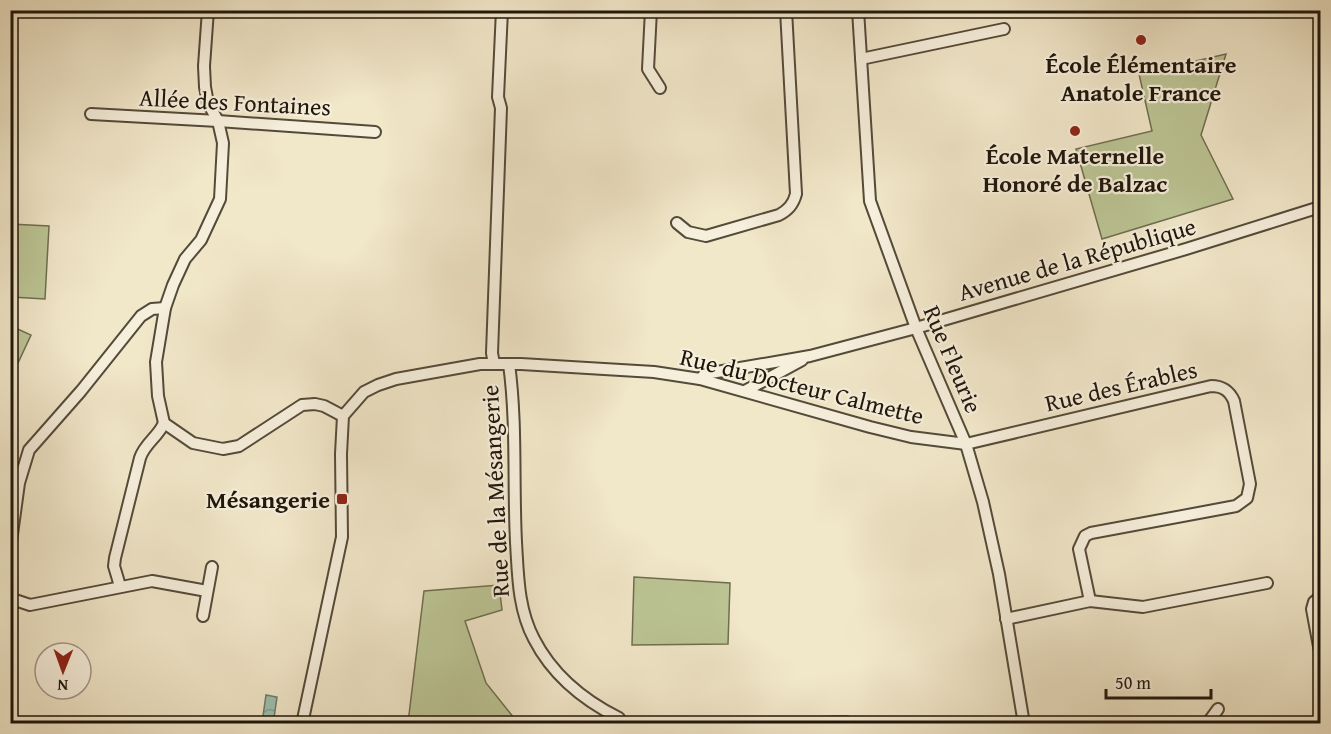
<svg xmlns="http://www.w3.org/2000/svg" width="1331" height="734" viewBox="0 0 1331 734" font-family="'Gentium Book Plus',serif">
<defs>
<pattern id="water-waves" width="16" height="10" patternUnits="userSpaceOnUse" patternTransform="scale(1.5)"><rect width="16" height="10" fill="#9cc1b0"/><path d="M0 5q4-4 8 0t8 0" fill="none" stroke="#86a596"/></pattern>
</defs>
<rect width="100%" height="100%" fill="#f1e7c9"/>
<filter id="stains"><feTurbulence type="fractalNoise" baseFrequency=".00333" numOctaves="4"/><feColorMatrix values="0 0 0 0 .2 0 0 0 0 .09 0 0 0 0 .02 0 0 0 .5 -.17"/></filter>
<radialGradient id="worn" r=".72"><stop offset=".6" stop-color="#630" stop-opacity="0"/><stop offset="1" stop-color="#630" stop-opacity=".3"/></radialGradient>
<g fill="#bcc595" stroke="#6e6e50" stroke-width="1.5">
<polygon points="1226,54 1201,135 1233,199 1102,239 1076,149 1152,131 1139,74"/>
<polygon points="10,224 49,226 45,299 11,297"/>
<polygon points="11,326 31,335 11,378"/>
<polygon points="634,577 730,583 728,644 632,645"/>
<polygon points="499,585 502,610 465,621 486,683 518,723 408,723 424,591"/>
<polygon points="848,716 848,724 625,723 625,721"/>
</g>
<polygon fill="url(#water-waves)" stroke="#6a7d6e" stroke-width="1.5" points="266,695 277,697 274,718 263,716"/>
<g fill="none" stroke-linecap="round" stroke-linejoin="round">
<defs>
<g id="street">
<polyline points="208,10 204,66 205,87 208,103 218,121 223,143 220,199 201,240 185,259 173,285 165,308 156,362 158,396 164,423 193,443 223,449 239,446 302,405 315,404 324,406 343,416"/>
<polyline points="651,10 648,69 660,88"/>
<polyline points="858,10 870,201 916,328 966,444 983,502 999,574 1024,724"/>
<polyline points="861,59 1004,29"/>
<polyline points="91,114 218,121 375,132"/>
<path d="M677,223L688,232L706,236L779,215C788,210 793,205 796,194L786,10"/>
<polyline points="494,364 492,353 501,108 498,97 502,10"/>
<path d="M509,364C517,423 513,482 516,542C518,575 518,609 534,639C553,676 583,700 619,718"/>
<polyline points="700,379 705,374 810,356 916,328 1186,249 1320,207"/>
<polyline points="745,391 802,360"/>
<polyline points="10,549 19,483 29,450 81,391 141,316 152,309 165,308"/>
<path d="M120,586L114,566L115,558L140,458C145,443 158,437 164,423"/>
<polyline points="10,597 12,599 30,605 152,581 207,591"/>
<polyline points="1320,597 1314,602 1312,609 1320,652"/>
<polyline points="203,616 212,567"/>
<polyline points="1006,619 1090,601 1143,607 1267,583"/>
<path d="M302,724L342,537L341,454L343,416L364,392L378,385L396,379L480,364H521L654,372L700,379L870,427L911,437L966,444L1211,386C1222,386 1229,390 1234,401L1250,484L1247,498L1236,506L1091,533L1085,536L1079,549L1090,601"/>
<polyline points="1207,724 1218,709"/>
</g>
</defs>
<use href="#street" stroke="#544a3a" stroke-width="14"/>
<use href="#street" stroke="#f6efdc" stroke-width="10"/>
</g>
<g fill="#8f2418" stroke="#f6efdc" stroke-width="2">
<circle cx="1141" cy="40" r="6"/>
<circle cx="1075" cy="131" r="6"/>
<rect x="336" y="493" width="12" height="12" rx="3"/>
</g>
<g text-anchor="middle" dominant-baseline="central" stroke-width="4.5" stroke-linejoin="round" paint-order="stroke">
<g font-size="24" font-weight="bold" fill="#1f160b" stroke="#f6efdc">
<text x="1141" y="64">École Élémentaire<tspan x="1141" dy="28">Anatole France</tspan></text>
<text x="1075" y="155">École Maternelle<tspan x="1075" dy="28">Honoré de Balzac</tspan></text>
<text x="330" y="499" text-anchor="end">Mésangerie</text>
</g>
<g font-size="24" fill="#1f160b" stroke="#f6efdc">
<text transform="translate(235 102) rotate(3)">Allée des Fontaines</text>
<text transform="translate(1077 259) rotate(-16)">Avenue de la République</text>
<text transform="translate(953 359) rotate(67)">Rue Fleurie</text>
<text transform="translate(802 386) rotate(14)">Rue du Docteur Calmette</text>
<text transform="translate(1121 386) rotate(-13)">Rue des Érables</text>
<text transform="translate(495 491) rotate(-93)">Rue de la Mésangerie</text>
</g>
</g>
<rect width="1331" height="734" fill="none" stroke="#f1e7c9" stroke-width="36"/>
<rect x="12" y="12" width="1307" height="710" fill="none" stroke="#1f160b" stroke-width="3"/>
<rect x="18" y="18" width="1295" height="698" fill="none" stroke="#1f160b" stroke-width="1.5"/>
<g transform="translate(63 671) rotate(181)"><circle r="28" fill="#f6efdc" stroke="#a09888" stroke-width="1.5"/>
<path d="M0-4.5L10 22L0 15L-10 22Z" fill="#8f2418"/>
<text y="-9" font-size="16" font-weight="bold" text-anchor="middle" fill="#1f160b">N</text>
</g>
<path d="M1106 689v9h105v-9" fill="none" stroke="#1f160b" stroke-width="3"/>
<text x="1115" y="689" font-size="18" fill="#1f160b" stroke="#f6efdc" stroke-width="4.5" paint-order="stroke">50 m</text>
<rect width="100%" height="100%" filter="url(#stains)"/>
<rect width="100%" height="100%" fill="url(#worn)"/>
</svg>
